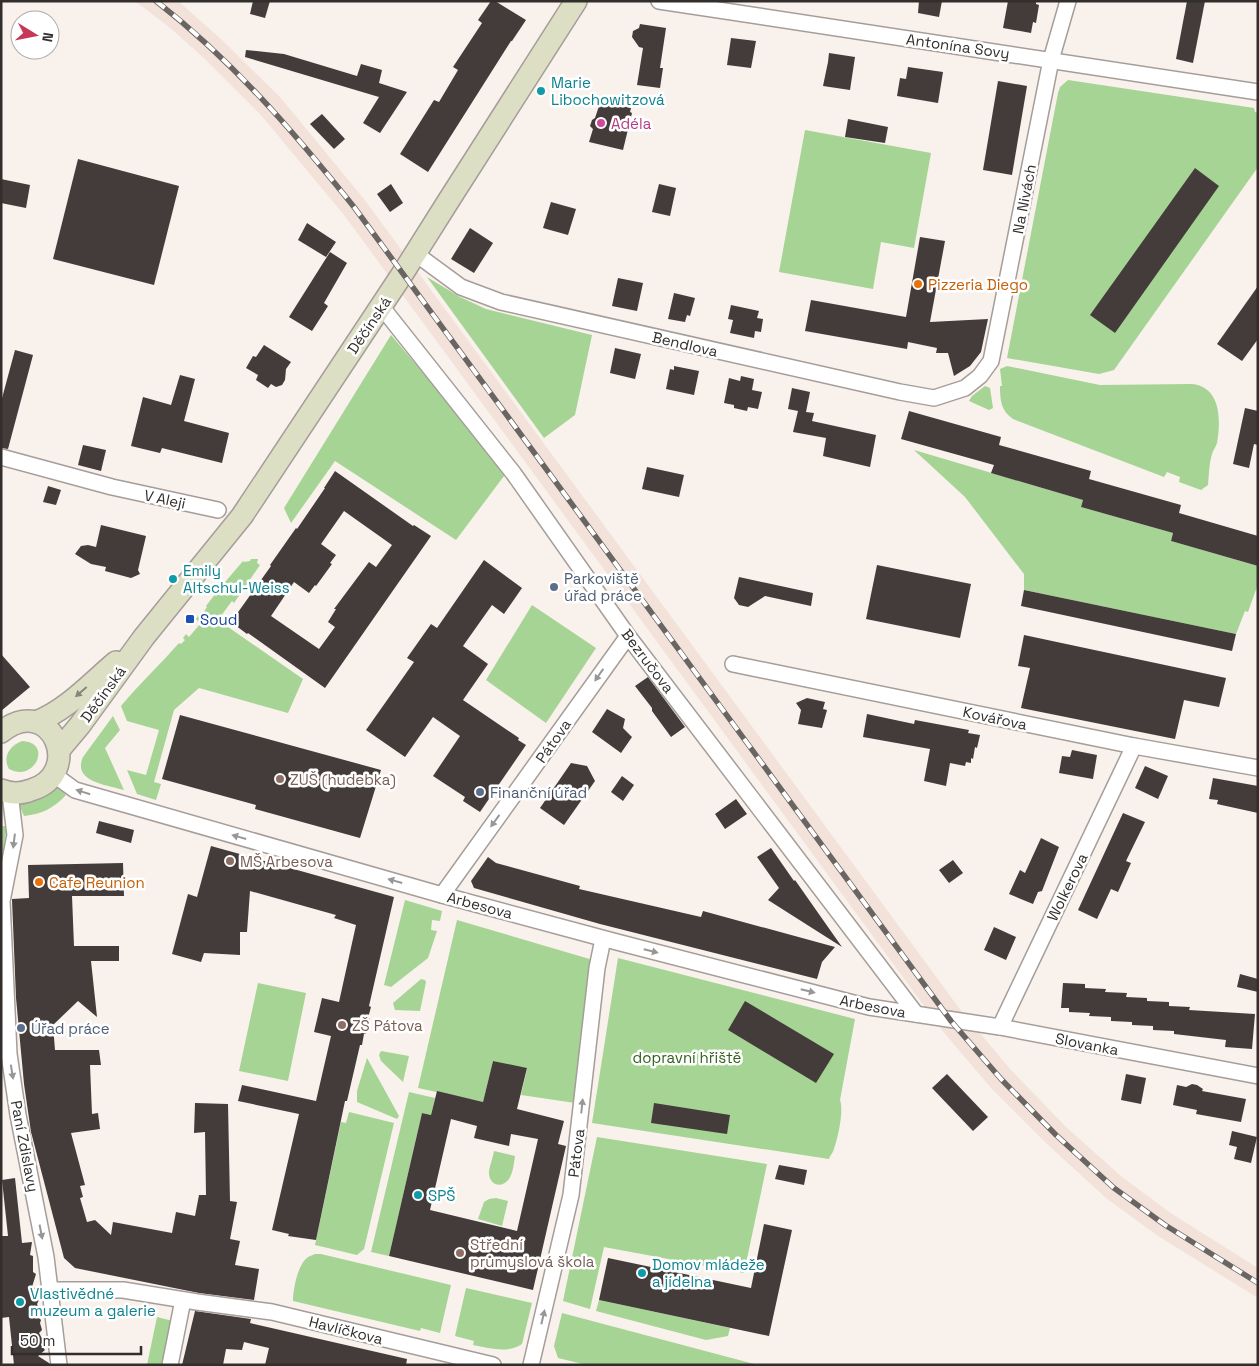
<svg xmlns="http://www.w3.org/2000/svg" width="1259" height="1366" viewBox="0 0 1259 1366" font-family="'Space Grotesk',sans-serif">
<rect width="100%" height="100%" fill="#f9f1ec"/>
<polygon fill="#f3e2da" points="135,1 178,1 222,40 280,97 364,199 962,1012 1011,1070 1065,1126 1122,1177 1172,1214 1258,1268 1258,1298 1158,1236 1106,1198 1047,1144 991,1088 941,1029 344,215 261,115 205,59 169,27"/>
<g fill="#a6d494">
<polygon points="1068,80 1254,108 1255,112 1258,113 1258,167 1114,370 1099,374 1007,358 1058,93 1060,87"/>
<polygon points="805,130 931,153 914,248 881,242 873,289 779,272"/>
<polygon points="427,277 460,297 486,309 592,335 575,415 544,438"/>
<polygon points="391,335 507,472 456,540 335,461 291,523 284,508"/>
<path d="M1007,366L1100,385L1192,384C1221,387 1221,420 1217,443C1216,447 1213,450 1212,454C1209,464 1209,475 1208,485L1201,490L1179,482L1180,477L1167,472L1164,477L1013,419C1001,411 1000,400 1000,386H1002L1000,369Z"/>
<polygon points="985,386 990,388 993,408 989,410 969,401 972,396"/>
<polygon points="914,450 1083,500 1081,507 1173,533 1171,541 1258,566 1258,584 1248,612 1245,611 1236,634 1024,590 1024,574 965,497"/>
<path d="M251,559H258L257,563L260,565L234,603L232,601L218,620L303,679L288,713L199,688L174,710L154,782L161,784L156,800L137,794L127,770L146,775L159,730L127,721L121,706C139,684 160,665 179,643L181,644L185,640L183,638L186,634L189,637L200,624L196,619L201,612L203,613L207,607L206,606L216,593H218L221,589L220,588L243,561L244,562L250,561Z"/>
<polygon points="532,605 596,648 546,723 486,680"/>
<path d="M113,716L120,730L105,748L124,790C107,785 72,782 83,757Z"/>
<path d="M22,741C53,742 35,783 9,769C2,756 10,746 22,741Z"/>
<path d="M56,783L66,795C54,808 42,814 24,816L18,802Z"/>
<polygon points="1,826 7,826 3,851 1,851"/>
<polygon points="405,900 442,911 440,921 432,920 431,930 437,931 428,958 391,987 384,985"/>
<polygon points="457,920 593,960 575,1103 521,1095 527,1069 493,1061 483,1102 418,1088"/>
<path d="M618,958L855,1019L840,1100C844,1111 838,1137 834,1149C833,1153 830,1155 829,1159L592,1123Z"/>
<polygon points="421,979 425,980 426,982 420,1011 395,1010 393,1003"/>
<polygon points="258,983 306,993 288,1081 239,1071"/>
<polygon points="381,1051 409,1056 403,1082 381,1061 379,1055"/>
<polygon points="367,1058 399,1116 397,1119 357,1102 357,1091"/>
<polygon points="409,1092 435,1098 431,1115 422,1113 389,1256 371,1252"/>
<polygon points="349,1112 394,1123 364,1249 357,1255 315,1245 341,1122 346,1123"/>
<polygon points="597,1137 767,1164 744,1273 604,1247 590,1309 563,1301"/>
<path d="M494,1151L515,1156C514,1163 513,1173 509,1179C501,1190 488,1184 489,1171C490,1164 493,1158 494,1151Z"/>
<polygon points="496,1198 508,1201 502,1226 478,1219 484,1202 489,1199"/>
<path d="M315,1254H321L451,1285L440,1333L421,1328L420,1331L293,1301C293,1290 297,1270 304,1261C307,1257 310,1256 315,1254Z"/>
<path d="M466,1288L532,1303L522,1344C507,1354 490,1348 473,1345L474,1341L455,1336Z"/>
<polygon points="599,1300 730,1328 728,1336 706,1340 596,1311"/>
<polygon points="562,1313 758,1365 587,1365 558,1358 554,1346"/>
<polygon points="157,1317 173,1321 163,1365 147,1365"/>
</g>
<g fill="#443c3b" fill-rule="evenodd">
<polygon points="253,1 270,1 265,18 250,14"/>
<polygon points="491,1 495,1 526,20 512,41 511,41 428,172 400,154 434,100 439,102 458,70 453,67 482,23 478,20"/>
<polygon points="919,1 942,1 939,17 918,13"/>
<polygon points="1008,1 1036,1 1036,4 1039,5 1036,23 1033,22 1031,33 1003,28"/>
<polygon points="1187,1 1205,1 1193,63 1176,59"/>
<polygon points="640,24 666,28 660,68 663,68 660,88 637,85 643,48 639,47 632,37 633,31 639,28"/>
<polygon points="731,38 756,41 751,68 727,65"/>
<polygon points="246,50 284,54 357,76 361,64 382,70 379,83 407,92 380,133 363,123 379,97 245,57"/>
<polygon points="829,53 855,57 850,90 823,86 828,62"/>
<polygon points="908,67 943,72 938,103 897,96 900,78 906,79"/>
<polygon points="998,81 1027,86 1012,175 983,170"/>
<polygon points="601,100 631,108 630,112 632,113 623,150 589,142 593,129 590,126 592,120 595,118"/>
<polygon points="322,114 345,139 334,149 310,124"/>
<polygon points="848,119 888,127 885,143 845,137"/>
<polygon points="78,159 179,186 154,285 53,259"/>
<polygon points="1195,168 1219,186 1115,333 1090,315"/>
<polygon points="1,179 30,185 26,208 1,203"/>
<polygon points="391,184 403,203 390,212 377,194"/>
<polygon points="659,184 676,188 670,216 652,212"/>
<polygon points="551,202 576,209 568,235 543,228"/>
<polygon points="307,223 336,242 326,257 298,240"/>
<polygon points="470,228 493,243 474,273 451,259"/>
<polygon points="920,237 945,241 930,322 988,319 981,352 970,366 954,376 948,353 936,353 937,348 908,342 907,349 805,331 811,300 906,317"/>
<polygon points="330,252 347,263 324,303 328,306 312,331 289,317"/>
<polygon points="618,278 643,283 637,311 612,306"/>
<polygon points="1258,286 1258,339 1242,361 1217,344"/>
<polygon points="674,293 695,298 690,316 687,315 685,322 668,319"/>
<polygon points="731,305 759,311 757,318 763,319 761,332 755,331 754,338 730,333 733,320 728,319"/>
<polygon points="264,345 291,362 286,369 285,380 282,385 276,387 271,384 268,388 256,380 258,375 246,368 253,356 256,357"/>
<polygon points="615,348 641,354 635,379 610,373"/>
<polygon points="15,350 33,355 8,449 1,448 1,402"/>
<polygon points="674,366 699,371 694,395 666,389 670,369 674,370"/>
<polygon points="180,375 195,379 184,421 229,433 222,463 162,448 160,453 131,446 143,397 171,405"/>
<polygon points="741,376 754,379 752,390 762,392 758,409 748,407 747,411 734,408 734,405 724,403 729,378 740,381"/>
<polygon points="792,388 810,392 806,412 814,413 812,421 876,435 870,467 823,456 826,438 793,432 798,411 788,409"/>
<polygon points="1245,408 1258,411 1258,445 1254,444 1249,468 1233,464"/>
<polygon points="909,411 1001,437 999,445 1091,471 1089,479 1181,505 1179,513 1258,536 1258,566 1171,541 1173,533 1081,507 1083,500 991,473 994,465 901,439"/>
<polygon points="83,445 106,450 101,471 78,465"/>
<polygon points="647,467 684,475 679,497 642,489"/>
<path d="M335,471L413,526L414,525L431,536L325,688L248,633L247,634L231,622L271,566L270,565L296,528L297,529L325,488H324ZM344,511L392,545L376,567L369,562L334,609H336L328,622L335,627L319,649L271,616L294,582L309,593L315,585L316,586L332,564L330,563L336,555L321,544Z"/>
<polygon points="48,486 61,490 56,505 43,502"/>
<polygon points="101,525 146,536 138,570 140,574 131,578 105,571 106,567 91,564 75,554 81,546 88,545 96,547"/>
<polygon points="484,560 522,588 504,614 492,605 463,646 488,664 463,700 519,738 518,740 526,745 480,812 463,801 465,797 433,776 460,736 433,717 405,757 366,730 414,662 407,658 431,624 437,628"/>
<polygon points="877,565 971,584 960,638 866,619"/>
<polygon points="739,577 813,593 811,606 765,596 748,607 739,605 734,598"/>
<polygon points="1024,590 1236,634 1232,651 1021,606"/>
<polygon points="1024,635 1226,678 1219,707 1184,700 1175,739 1021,708 1030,668 1018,666"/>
<polygon points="1,654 30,687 1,711"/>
<polygon points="648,677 685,727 671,737 652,711 652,708 635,686"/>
<polygon points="807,698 825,702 823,709 827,710 822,728 798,724 801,710 796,703"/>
<polygon points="607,709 625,719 623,728 632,737 621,753 592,732"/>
<polygon points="867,714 914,724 915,720 969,730 968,733 980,735 977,748 975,747 973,759 971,758 971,763 966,762 965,766 950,763 946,786 924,781 930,749 863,737"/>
<polygon points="180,715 381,770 360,838 255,809 256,805 162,779"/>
<polygon points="1072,750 1097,755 1093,779 1059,773 1062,756 1070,757"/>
<polygon points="571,763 587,766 595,781 564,825 540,808"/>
<polygon points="1145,766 1168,776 1158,799 1135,788"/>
<polygon points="622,776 634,785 623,801 611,792"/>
<polygon points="1213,778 1258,786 1258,813 1217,804 1218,800 1209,799"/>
<polygon points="736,799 747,814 725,829 715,814"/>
<polygon points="1123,813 1145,822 1126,861 1131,863 1118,892 1111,889 1097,919 1078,910"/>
<polygon points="99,821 134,830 131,843 96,833"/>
<polygon points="1041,838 1059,847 1042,891 1038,892 1033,904 1009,894 1020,870 1025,873"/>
<polygon points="211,846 394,897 369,1006 371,1007 368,1018 370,1018 366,1034 364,1034 362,1045 360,1045 347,1101 345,1101 316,1240 288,1236 289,1234 272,1230 299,1114 238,1101 242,1085 316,1101 331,1036 314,1032 322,998 339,1002 356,925 334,918 336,915 250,891 247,932 240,932 240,955 204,953 201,962 172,954 188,894 197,897"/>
<polygon points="771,848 794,881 795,880 842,947 768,900 779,888 757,857"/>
<polygon points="488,857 496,863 580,886 579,889 701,917 703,911 835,947 822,962 817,979 600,924 474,888 471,881"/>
<polygon points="953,860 963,873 949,883 939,870"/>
<polygon points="123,863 124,896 72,896 74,946 119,946 119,961 91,961 97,1017 78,1001 53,1025 55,1050 99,1050 101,1065 90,1065 92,1114 98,1113 100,1129 71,1133 85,1185 80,1186 83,1197 80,1198 87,1222 95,1220 111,1235 113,1222 172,1233 176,1212 195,1216 199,1195 206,1195 205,1132 194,1133 195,1103 228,1104 230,1201 237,1202 230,1239 240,1241 235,1265 259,1269 254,1300 199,1293 75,1268 64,1258 31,1132 24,1084 16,998 12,900 12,899 29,898 28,865"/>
<polygon points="994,927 1016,937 1006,960 984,950"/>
<polygon points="1240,974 1258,979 1258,992 1237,987"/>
<polygon points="1063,983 1085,984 1085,988 1106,989 1105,992 1127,993 1126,997 1147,998 1147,1001 1169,1002 1169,1006 1190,1007 1189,1010 1255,1014 1252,1049 1225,1047 1226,1040 1174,1034 1174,1031 1153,1030 1153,1026 1132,1025 1132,1022 1111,1021 1111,1017 1089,1016 1090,1013 1069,1012 1069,1008 1061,1008"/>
<polygon points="745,1001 834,1054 816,1083 728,1030"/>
<path d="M493,1061L527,1068L517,1109L564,1121L558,1144L566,1146L533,1290L389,1256L422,1113L431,1115L437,1091L483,1102ZM451,1119L477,1126L474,1138L509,1146L511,1134L538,1139L517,1231L430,1210Z"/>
<polygon points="947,1074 988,1117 973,1131 932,1088"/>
<polygon points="1126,1074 1146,1078 1141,1104 1121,1100"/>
<polygon points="1192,1084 1197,1085 1203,1089 1202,1091 1246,1099 1241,1122 1196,1114 1197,1110 1173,1105 1177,1085 1186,1087"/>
<polygon points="654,1103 730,1115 727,1134 651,1123"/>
<polygon points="1232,1131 1257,1137 1251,1163 1234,1159 1237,1147 1229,1145"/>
<polygon points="779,1165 807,1170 804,1185 775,1179"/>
<polygon points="15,1178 22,1243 32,1242 30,1255 33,1256 33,1272 36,1274 32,1287 38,1289 37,1294 39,1300 37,1304 40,1312 39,1318 41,1320 40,1323 42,1330 39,1333 43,1340 41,1345 45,1350 38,1356 49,1363 50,1365 14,1365 9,1317 1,1318 1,1236 8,1236 2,1180"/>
<polygon points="764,1224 792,1230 769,1336 599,1300 608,1258 751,1288"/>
<polygon points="195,1311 251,1319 250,1323 407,1359 406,1365 265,1365 269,1348 244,1342 242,1350 226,1349 223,1365 182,1365"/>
</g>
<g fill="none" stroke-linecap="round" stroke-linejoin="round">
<defs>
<g id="minor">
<polyline points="659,1 1258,92"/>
<polyline points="416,254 461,287 501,302 900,392 934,398 965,388 980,376 991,361 1051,60 1068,1"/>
<polyline points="381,306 514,474 628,636 916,1014"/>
<polyline points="1,457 112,487 218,510"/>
<polyline points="733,664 1134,746 1258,768"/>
<polyline points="53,774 75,790 442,895 613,941 869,1007 1000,1027 1258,1076"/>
<polyline points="10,793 15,835 2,901 9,1054 18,1115 46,1257 59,1365"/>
<polyline points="442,895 628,636"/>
<polyline points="1000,1027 1134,746"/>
<polyline points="51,1290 123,1290 197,1302 272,1312 493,1365"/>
<polyline points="170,1365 183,1300"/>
<polyline points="531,1365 571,1195 597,968 603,939"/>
</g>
<g id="secondary">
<path d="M36,722C67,710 91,683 116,662"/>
<path d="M1,732C52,692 85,774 31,790C21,794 11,794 1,790"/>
<polyline points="59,750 80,725 144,637 242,516 403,273 449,200 576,1"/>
</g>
</defs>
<use href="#minor" stroke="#a59d99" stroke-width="18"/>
<use href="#secondary" stroke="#a59d99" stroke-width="24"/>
<use href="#minor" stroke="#fff" stroke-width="15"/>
<use href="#secondary" stroke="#dddfc4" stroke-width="21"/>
<defs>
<path id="rail" d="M156,1C233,61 294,132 354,207L951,1021L1001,1079L1056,1135L1114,1188L1165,1225L1258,1283"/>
</defs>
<use href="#rail" stroke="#696562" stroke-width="5.5"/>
<use href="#rail" stroke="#fff" stroke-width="4" stroke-dasharray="11" stroke-linecap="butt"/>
</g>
<defs><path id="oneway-solid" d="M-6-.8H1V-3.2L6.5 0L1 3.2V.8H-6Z" transform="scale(1.25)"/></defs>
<g fill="#989696">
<use href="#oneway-solid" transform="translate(599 675) rotate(125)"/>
<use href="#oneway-solid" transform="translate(83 792) rotate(-163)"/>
<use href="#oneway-solid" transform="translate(495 821) rotate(126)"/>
<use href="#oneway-solid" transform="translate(239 837) rotate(-164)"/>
<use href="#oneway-solid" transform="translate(14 841) rotate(97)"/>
<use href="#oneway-solid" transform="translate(395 881) rotate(-164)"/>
<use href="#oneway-solid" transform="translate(651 951) rotate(14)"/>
<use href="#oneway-solid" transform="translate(808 991) rotate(14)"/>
<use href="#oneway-solid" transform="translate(12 1072) rotate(81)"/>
<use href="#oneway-solid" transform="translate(582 1106) rotate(-84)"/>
<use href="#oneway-solid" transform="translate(41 1232) rotate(79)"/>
<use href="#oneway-solid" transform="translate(543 1317) rotate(-77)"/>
</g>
<use fill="#878678" href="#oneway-solid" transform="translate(81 692) rotate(139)"/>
<g fill="#0f9aa8" stroke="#fff" stroke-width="2">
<circle cx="541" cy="91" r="5"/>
<circle cx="173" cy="579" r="5"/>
<circle cx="418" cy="1195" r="5"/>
<circle cx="642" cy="1273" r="5"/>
<circle cx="20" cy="1302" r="5"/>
</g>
<circle fill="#d1479c" stroke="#fff" stroke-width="2" cx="601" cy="123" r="5"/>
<g fill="#e8710a" stroke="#fff" stroke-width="2">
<circle cx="918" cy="284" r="5"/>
<circle cx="39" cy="882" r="5"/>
</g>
<g fill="#5c6f8a" stroke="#fff" stroke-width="2">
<circle cx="554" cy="587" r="5"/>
<circle cx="480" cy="792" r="5"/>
<circle cx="21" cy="1028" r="5"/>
</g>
<rect fill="#1a4fb4" stroke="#fff" stroke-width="2" x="185" y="614" width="10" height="10" rx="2.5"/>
<g fill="#8d6e63" stroke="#fff" stroke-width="2">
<circle cx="280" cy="779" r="5"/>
<circle cx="230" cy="861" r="5"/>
<circle cx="342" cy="1025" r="5"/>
<circle cx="460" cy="1253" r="5"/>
</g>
<g text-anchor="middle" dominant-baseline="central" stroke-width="5" stroke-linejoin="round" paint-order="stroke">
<g font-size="15" fill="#312e2c" stroke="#fff">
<text transform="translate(958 46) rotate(8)">Antonína Sovy</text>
<text transform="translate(1024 199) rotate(-79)">Na Nivách</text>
<text transform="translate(369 325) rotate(-56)">Děčínská</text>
<text transform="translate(685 344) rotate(13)">Bendlova</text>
<text transform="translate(165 499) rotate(12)">V Aleji</text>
<text transform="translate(648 661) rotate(53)">Bezručova</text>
<text transform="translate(103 694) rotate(-54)">Děčínská</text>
<text transform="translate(995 718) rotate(12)">Kovářova</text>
<text transform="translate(553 741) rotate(-55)">Pátova</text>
<text transform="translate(1067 887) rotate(-64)">Wolkerova</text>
<text transform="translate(480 905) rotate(15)">Arbesova</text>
<text transform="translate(873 1006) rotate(11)">Arbesova</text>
<text transform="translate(1087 1044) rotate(11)">Slovanka</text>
<text transform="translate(25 1146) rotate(79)">Paní Zdislavy</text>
<text transform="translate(576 1153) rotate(-83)">Pátova</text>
<text transform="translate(346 1330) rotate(14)">Havlíčkova</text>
</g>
<g font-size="15" fill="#0d838f" stroke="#fff" text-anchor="start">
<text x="551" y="82">Marie<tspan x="551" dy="17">Libochowitzová</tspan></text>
<text x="183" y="570">Emily<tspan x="183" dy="17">Altschul-Weiss</tspan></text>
<text x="428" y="1195">SPŠ</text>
<text x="652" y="1264">Domov mládeže<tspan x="652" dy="17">a jídelna</tspan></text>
<text x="30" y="1293">Vlastivědné<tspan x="30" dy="17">muzeum a galerie</tspan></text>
</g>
<g font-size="15" fill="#b23c85" stroke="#fff" text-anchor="start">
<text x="611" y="123">Adéla</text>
</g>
<g font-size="15" fill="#c56008" stroke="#fff" text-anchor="start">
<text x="928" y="284">Pizzeria Diego</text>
<text x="49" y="882">Cafe Reunion</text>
</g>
<g font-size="15" fill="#4e5e75" stroke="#fff" text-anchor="start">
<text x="564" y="578">Parkoviště<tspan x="564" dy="17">úřad práce</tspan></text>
<text x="490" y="792">Finanční úřad</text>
<text x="31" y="1028">Úřad práce</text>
</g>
<g font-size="15" fill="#164399" stroke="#fff" text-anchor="start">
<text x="200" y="619">Soud</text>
</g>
<g font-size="15" fill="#785e54" stroke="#fff" text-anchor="start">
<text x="290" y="779">ZUŠ (hudebka)</text>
<text x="240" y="861">MŠ Arbesova</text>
<text x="352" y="1025">ZŠ Pátova</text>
<text x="470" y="1244">Střední<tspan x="470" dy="17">průmyslová škola</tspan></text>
</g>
<g font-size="15" fill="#32611a" stroke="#fff">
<text x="687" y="1057">dopravní hřiště</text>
</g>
</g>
<rect width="1259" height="1366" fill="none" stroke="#312e2c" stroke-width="5"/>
<g transform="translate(35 35) rotate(100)"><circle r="24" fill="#ffffff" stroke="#adabab"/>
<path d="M0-4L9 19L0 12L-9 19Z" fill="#c73758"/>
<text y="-8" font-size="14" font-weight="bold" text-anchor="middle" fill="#312e2c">N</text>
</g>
<path d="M12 1346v8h129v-8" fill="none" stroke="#312e2c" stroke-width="2.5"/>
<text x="20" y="1346" font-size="15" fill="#312e2c" stroke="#ffffff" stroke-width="4" paint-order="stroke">50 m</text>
</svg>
